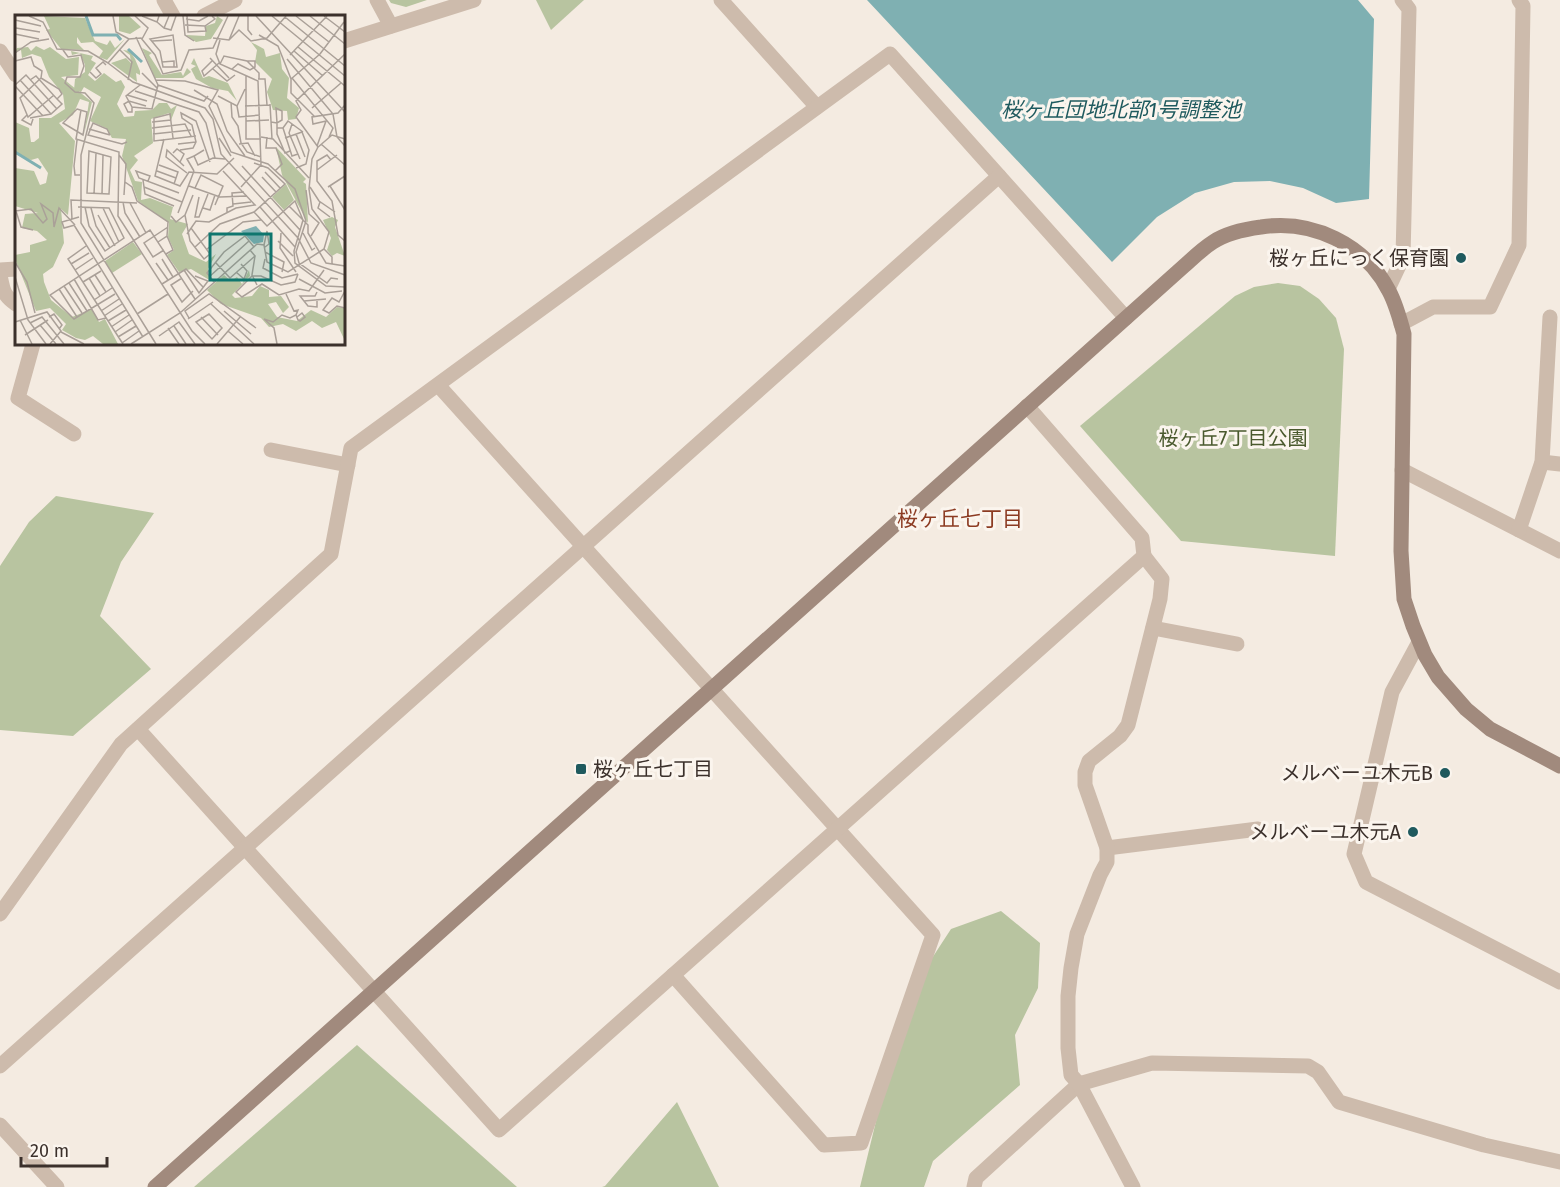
<svg xmlns="http://www.w3.org/2000/svg" width="1560" height="1187" viewBox="0 0 1560 1187" font-family="'Fira Sans','Noto Sans JP',sans-serif">
<rect width="100%" height="100%" fill="#f4ebe1"/>
<g fill="#b8c4a0">
<polygon points="389,0 427,0 406,7 391,3"/>
<polygon points="536,0 584,0 551,30"/>
<polygon points="1278,283 1300,286 1319,299 1336,318 1344,349 1335,556 1181,541 1080,426 1235,296 1254,287"/>
<polygon points="56,496 154,513 121,562 100,616 151,669 73,736 0,730 0,566 29,522"/>
<polygon points="1001,911 1040,943 1038,988 1015,1035 1020,1085 933,1161 924,1187 860,1187 906,998 951,929"/>
<polygon points="357,1045 517,1187 194,1187"/>
<polygon points="677,1102 719,1187 602,1187 605,1186"/>
</g>
<polygon fill="#7fb0b2" points="867,0 1358,0 1374,19 1369,199 1336,203 1303,188 1270,181 1234,182 1195,193 1157,217 1112,262"/>
<g fill="none" stroke-linecap="round" stroke-linejoin="round">
<g stroke="#cdbbac" stroke-width="15">
<polyline points="164,0 173,16"/>
<polyline points="377,0 391,26"/>
<polyline points="721,0 817,107"/>
<polyline points="204,16 235,0"/>
<polyline points="344,41 474,0"/>
<polyline points="0,51 16,75"/>
<polyline points="0,270 16,269"/>
<path d="M0,275C3,290 3,295 16,304"/>
<polyline points="1388,289 1403,257 1409,9 1402,0"/>
<polyline points="1401,324 1433,307 1490,307 1519,245 1523,6 1519,0"/>
<polyline points="33,344 18,398 74,434"/>
<polyline points="438,385 933,935 861,1143 824,1145 673,975"/>
<polyline points="271,450 348,465"/>
<polyline points="1542,462 1560,464"/>
<polyline points="1402,470 1560,551"/>
<polyline points="1519,530 1542,462 1550,317"/>
<polyline points="1153,628 1237,644"/>
<polyline points="1419,642 1392,692 1354,854 1366,882 1560,982"/>
<polyline points="138,729 499,1130 1144,556 1142,538 1027,406"/>
<polyline points="1107,848 1258,829"/>
<polyline points="0,914 121,744 331,554 351,448 890,54 1126,318"/>
<polyline points="0,1066 999,176"/>
<polyline points="0,1125 57,1187"/>
<polyline points="974,1187 976,1178 1079,1084 1152,1063 1308,1066 1318,1072 1339,1102 1484,1145 1560,1162"/>
<polyline points="1133,1187 1079,1084 1071,1075 1068,1048 1068,996 1071,968 1077,934 1100,875 1107,862 1107,848 1085,785 1085,772 1089,761 1120,736 1128,725 1160,599 1162,579 1144,556"/>
</g>
<path stroke="#a18a7d" stroke-width="15" d="M155,1187L1184,266C1193,258 1202,249 1213,242C1225,234 1246,229 1261,227C1312,219 1365,244 1389,291C1396,304 1400,319 1404,334L1401,551L1404,599L1413,626L1425,655L1438,677L1466,709L1490,729L1560,766"/>
</g>
<g fill="#1f5a5e" stroke="#fbf5ee" stroke-width="2">
<circle cx="1461" cy="258" r="6"/>
<rect x="575" y="763" width="12" height="12" rx="3"/>
<circle cx="1445" cy="773" r="6"/>
<circle cx="1413" cy="832" r="6"/>
</g>
<g text-anchor="middle" dominant-baseline="central" stroke-width="6" stroke-linejoin="round" paint-order="stroke">
<g font-size="20" fill="#3b302b" stroke="#fbf5ee" text-anchor="end">
<text x="1449" y="258">桜ヶ丘にっく保育園</text>
<text x="593" y="769" text-anchor="start">桜ヶ丘七丁目</text>
<text x="1433" y="773">メルベーユ木元B</text>
<text x="1401" y="832">メルベーユ木元A</text>
</g>
<g font-size="20" fill="#4a5a2e" stroke="#fbf5ee">
<text x="1233" y="438">桜ヶ丘7丁目公園</text>
</g>
<g font-size="21" font-style="italic" fill="#1f5a5e" stroke="#fbf5ee">
<text x="1121" y="110">桜ヶ丘団地北部1号調整池</text>
</g>
<g font-size="21" fill="#8c3b22" stroke="#fbf5ee">
<text x="960" y="519">桜ヶ丘七丁目</text>
</g>
</g>
<g transform="translate(15 15)">
<rect width="330" height="330" fill="#f4ebe1"/>
<path d="M29,1L70,3L80,26L92,30L95,25L100,33L110,24L92,45L84,42L88,36L78,27L66,28L62,22V28L69,35L46,34L31,15L35,14ZM104,1H114L126,12L115,19L104,16ZM202,1L208,5L196,24L181,27L171,20L190,21L191,11L200,8ZM236,27L249,34L251,42L265,38L267,54L274,63L272,83L284,93L281,104L273,105L272,96L258,95L252,77L257,64L240,47L242,35ZM21,31L29,35L35,32L51,44L64,42L63,60L46,62L77,87L69,119L74,87L65,84L58,100L44,108L60,126L53,200L46,194L49,228L38,252L28,259L29,267L36,285L57,302L77,294L84,307L90,304L103,329H88L78,321L70,325L61,323L47,315L51,309L35,293L21,296L0,244V240L15,237V230L32,225L22,216L7,213L10,199L23,198L0,191V153L19,156L25,170L31,168L33,158L23,143L16,145L0,139V107L14,113L16,127H19L24,123V103H36L50,94L48,79L34,62L26,42L17,39L7,43L6,35L0,37L2,33L13,32L16,36ZM127,33L137,38L134,40L147,60L166,57L168,61L172,53L176,57L168,63H140ZM108,35L115,36L120,44L125,56V60L121,58L122,67L96,48L111,43L116,48L115,40ZM56,36L78,41L76,45L81,48L73,60L80,66L89,58L101,67L106,65L110,72L102,89L109,102L119,101L120,96L137,95L144,88H152L156,94L162,90L156,105L154,98L136,104L138,128L119,141L123,145L115,155L120,166L127,167L126,185L135,183L158,192L155,204L173,209L167,219L174,239L191,247L201,239L193,254L196,266L176,254L164,257L152,240L159,235L153,222L154,208L123,186L107,141L111,124L97,123L91,113L75,106L86,82L69,72L66,77L59,75L60,64L70,57V50L65,38L57,40ZM179,43L188,63L194,61L213,68L222,86L213,76L197,73L181,64L176,54L181,51L176,49ZM261,132L291,164L288,167L291,169L293,208L267,160ZM271,169L279,185L269,195L257,182ZM317,202L323,205L320,212L330,241L322,238L317,241L312,235L316,223L308,205ZM118,227L127,239L97,258L90,246ZM234,255L235,261L217,280L220,283L237,281L245,271L254,275V282L266,281L274,292L268,298L261,287L253,289L262,302L282,306L296,295L311,302L322,292L330,293V326L321,307L307,313L297,306L281,316L268,309L254,312L246,303L206,289L192,275L209,260L216,266L222,262L227,269Z" fill="#b8c4a0"/>
<path d="M241,211L249,220L248,227L239,229L226,216Z" fill="#7fb0b2"/>
<path fill="none" stroke="#7fb0b2" stroke-width="3" d="M71,1L78,20H102L106,25M113,34L127,47M0,137L26,153"/>
<path fill="none" stroke="#aaa098" stroke-width="1.5" d="M14,1L28,7L42,34L73,36L93,48L114,24L126,23L140,40L148,59L166,55L174,35L198,33L213,1M98,1L101,17L114,24M120,1L133,13L127,24M127,1L142,7L144,1M168,1L170,20L179,26M172,1L173,17L191,16L190,11M233,1V15L237,20M241,1L330,97M257,1L330,61M281,1L314,27M295,1L330,29M309,1L330,17M270,2L330,51M171,4L184,6L193,1M0,5L26,11M142,7L149,13L154,1M170,10L190,11L200,4L197,1M1,13L25,17M149,13L156,15L161,1M0,19L24,24M158,20L162,52H148L145,36L135,24ZM244,20L263,31L276,64V78L300,102M121,22L143,70L137,94L117,92L111,81L125,70M198,23L214,25L224,15L236,26L252,23L271,1M205,25L201,39L205,49L243,66L246,150L226,172M214,25L224,1M137,26L157,25M283,32L330,71M48,35L53,42L66,40L69,51L65,62H52L50,68L60,77L70,78L79,88L66,140V208L141,329M105,35L117,47L113,65M279,36L308,61M0,38L16,27L34,24M275,40L312,1M195,43L214,63M272,44L318,99L322,122L330,131M0,46L16,42L19,51L27,56L26,63L5,83L13,102L39,80M197,46L187,56L189,61L204,48M147,47L159,46V52M93,48L118,67L190,93L198,104L206,139L283,223L296,248L330,260M205,49L209,41L232,46L244,58V64M198,54L212,66L220,60M217,54L223,49L235,55L240,52V46H232M75,57L81,63L86,59L81,53L88,47L91,50M127,58L142,73M231,60V124H246M277,63L318,113L314,122M243,64H250L252,90M276,64L305,39L329,7M5,65L36,99M15,65L21,61L42,84L47,79L44,74L26,63M141,65L170,66L203,75L194,91L216,137L253,149L280,174L291,206L281,237L284,248L312,268L316,263L323,264M0,70L11,60L42,94M143,70L189,86L193,81M0,71L28,101M179,75L202,89L212,116L230,141M120,76L184,97L191,108L200,143M112,80L132,86M203,81L222,91L230,74M216,87L217,102L223,111L226,128L232,137L246,142M255,89L257,124M222,91L224,102L245,100M230,91L255,90M117,92V97H113L109,89L114,86L131,91M297,93L326,68M62,94L72,97L68,120L48,108ZM66,95L61,124L104,137L103,201L177,316L190,329M12,100L7,105L16,110L18,104M15,103L36,99L47,89L42,84M231,106L254,105M137,107L156,105M256,107L262,108L267,105V96L261,93L262,108V119L270,138L275,136M277,109L274,118L285,144M137,113L170,109L176,121M262,113H268L273,106L288,117M268,113L277,141L283,139M74,114L95,120M138,119L176,115M281,119L290,142M95,120L92,114L78,108L73,120L107,129L112,127M246,122L258,124L294,163M252,122L251,133H261L267,149L260,156M158,123L155,99L139,103V126L181,121M204,123L216,141M270,123L287,117L294,135L291,149L281,153M149,124L140,161L165,171L174,157L202,159L219,143M62,125L59,151L60,160H65M163,129L181,127M224,129L233,128L240,141M306,129L330,150M302,131L311,106L298,109L297,102L323,98L330,90M303,132L281,102L286,95L281,86L330,39M302,133L317,120L330,124M165,135L178,133L181,127L177,110L167,103L166,98L181,106L195,147M189,135L179,141L183,150L198,143L210,144M74,136L96,142L94,179L72,178ZM158,138L162,134L169,139L165,147M104,140L111,149L109,180M316,145L312,140L302,146V166L317,186L323,220L330,226M144,150L163,157L159,169M169,151L152,135L151,142L172,158M227,151L285,215M302,155L322,140M142,156L161,163M179,156L172,144L179,141M250,157L265,173M247,162L261,177M128,165L130,179L159,191M133,166L135,161L121,156L124,163L164,178M110,167L117,172L122,186L153,207L152,221L143,227M174,171L205,182L232,181M315,171L330,195M129,172L167,187M295,172L304,186L320,197M313,172L330,161M180,173L186,160L208,171L200,190M291,175L294,199L304,208L296,221M79,179L81,138M87,179L88,140M184,182L180,202H184L193,179M108,187L110,198L125,222M305,187L303,193L315,202M115,188L131,218M218,189L236,187M274,191L293,210V218L311,248L330,251M63,192L94,193L109,223L90,236L74,211L70,192M245,192L280,232M76,193L81,211L95,233M88,193L104,227M188,193L195,195L200,180M0,196L16,194L28,208L32,204L26,189L38,198L39,212L44,193L60,210M1,196L6,212L18,215M212,197V193L218,191L217,178L229,177M239,197L252,211L280,186L288,205L279,236L280,248L311,271L330,272M163,198L179,156M83,200L100,231M170,200L178,180M156,201L161,207L170,200L175,226L189,244L195,239L176,213M57,204L56,185L122,188M59,210L128,322M60,210L49,213L47,207L64,202M266,218L265,233L281,257M288,218L297,235L300,233M172,219L181,206L194,207L221,193L240,190L208,156M263,226L278,241M249,230L252,216L254,229L250,232M71,231L53,244L108,329M180,232L205,209L239,197L270,169L253,153L239,148M192,234L228,207L246,205M309,234L317,242V250M149,235L138,242L129,228L153,212M250,237L269,247L267,257M151,239L158,235L152,221M240,241L237,260L242,270M147,244L158,262M250,244L248,253L267,263L283,259M0,247L12,267L20,298M141,248L153,265M201,248L215,263L240,241L235,235M56,249L74,238M60,255L78,243M169,255L184,278L193,266L180,261M221,257L229,264L232,256L226,249M283,259L280,267L266,270L246,261H237L221,277L227,282L247,269L264,280L284,274L294,276L309,255M80,260L91,277M0,262L13,305L31,329M194,262L234,226M74,263L85,281M167,263L156,270L167,287L178,276M59,264L83,305L91,303M284,264L310,278L327,276M68,267L86,256M199,267L192,258L209,237L230,221L239,232M54,268L72,296M147,269L171,254L188,272M49,271L67,298M44,274L62,302M330,276L324,287L317,283L308,295L314,298L322,291L330,293M100,279L59,304L35,280L135,215L180,284M302,284V292L293,291L285,281H300L302,277M79,285L97,273M289,286L311,284M196,289L239,329M86,296L104,284M209,296L236,319M122,299L153,279M194,299L207,313L197,324L181,307ZM281,300L283,305L285,306L290,302L287,298L282,302M89,301L107,289M34,302L39,299L47,310L44,314M186,302L203,320M174,303L170,296L194,279L241,313M173,304L198,287M5,305L17,329M93,306L111,295M0,307L32,297L46,316L35,329M15,308L27,302L49,329M25,310L41,329M159,311L171,329M96,312L114,300M153,313L164,329M213,316L228,329M46,317L69,329M100,317L117,305M10,320L33,305M144,321L164,307L180,329M103,322L121,311M107,328L124,316M116,329L165,298L242,229L249,230L252,247L273,257L309,234L314,217L297,194L294,174L297,144L303,132M202,329L226,301M262,329L259,313L249,304L258,307L267,300L275,303L281,300L283,295L279,296L271,279"/>
<path fill="#0f766e" fill-opacity="0.15" stroke="#0f766e" stroke-width="3" d="M195,219H256V265H195Z"/>
<rect width="330" height="330" fill="none" stroke="#3b302b" stroke-width="3"/>
</g>
<path d="M21 1157v9h86v-9" fill="none" stroke="#3b302b" stroke-width="3"/>
<text x="30" y="1157" font-size="18" fill="#3b302b" stroke="#fbf5ee" stroke-width="4.5" paint-order="stroke">20 m</text>
</svg>
